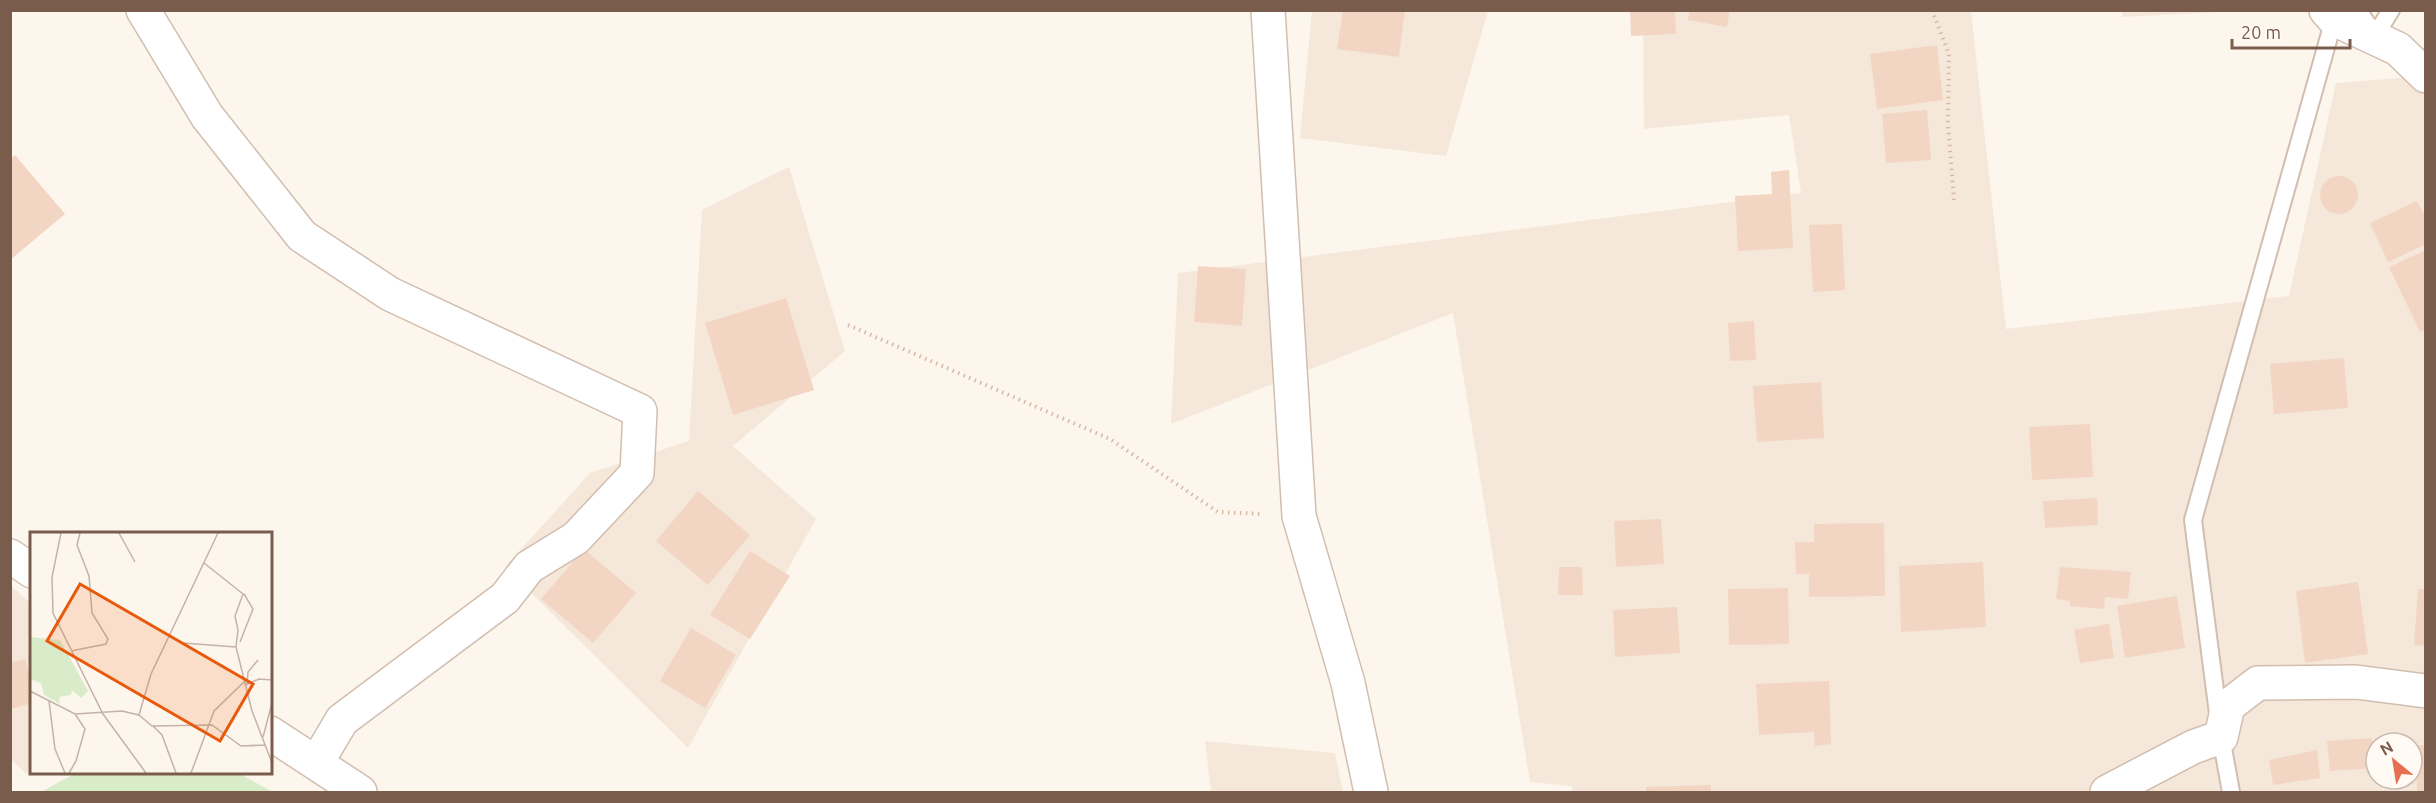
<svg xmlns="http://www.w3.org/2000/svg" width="2436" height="803" viewBox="0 0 2436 803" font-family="Ubuntu,sans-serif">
<rect width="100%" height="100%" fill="#fdf6ec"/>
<g fill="#f5e8da" fill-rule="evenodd">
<polygon points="2122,10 2240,10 2240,11 2122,17"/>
<polygon points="1312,11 1488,11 1446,156 1300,138"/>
<path d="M1643,11H1971L2006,329L2289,296L2336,83L2425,76V792H1573L1572,786L1530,782L1453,313L1171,424L1178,273L1801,193L1789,115L1644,129ZM2376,743H2412V779H2376Z"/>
<polygon points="789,167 845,351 733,446 816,519 688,748 505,567 590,473 689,441 702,210"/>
<polygon points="10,585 31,604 32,768 27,774 11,760"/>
<polygon points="1205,741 1335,753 1343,792 1211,792"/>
</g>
<polygon fill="#d8ecc9" points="78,772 236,772 273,792 41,792"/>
<g fill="#f3d5c3">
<polygon points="1343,10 1405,10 1399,57 1337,49"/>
<polygon points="1630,10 1675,10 1676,34 1631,36"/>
<polygon points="1690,10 1730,10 1727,27 1688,20"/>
<polygon points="1937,45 1943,100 1877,109 1870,54"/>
<polygon points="1927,110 1931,160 1886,163 1882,114"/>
<polygon points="15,155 65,214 10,260 10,159"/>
<polygon points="1789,170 1793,248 1738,251 1735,196 1772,194 1771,172"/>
<circle cx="2339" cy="195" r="19"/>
<polygon points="2417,201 2426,218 2426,244 2388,262 2370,223"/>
<polygon points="1842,224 1845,290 1813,292 1809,225"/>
<polygon points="2426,250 2426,329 2420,332 2389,267"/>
<polygon points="1198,266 1246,269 1242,326 1194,322"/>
<polygon points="786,298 814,390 733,415 705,323"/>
<polygon points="1754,321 1756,360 1730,361 1728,323"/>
<polygon points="2344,358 2348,408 2274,414 2270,364"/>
<polygon points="1821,382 1824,438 1757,442 1753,386"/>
<polygon points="2090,424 2093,477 2032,480 2029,427"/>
<polygon points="698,491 750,535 708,585 656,541"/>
<polygon points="2097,498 2098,525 2045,528 2043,501"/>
<polygon points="1661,519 1664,564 1616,567 1614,521"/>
<polygon points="1884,523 1885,596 1809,597 1809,574 1796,574 1795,542 1814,542 1814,524"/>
<polygon points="584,549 636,593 593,643 541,599"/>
<polygon points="750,551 790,576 750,639 710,615"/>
<polygon points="1983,562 1986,627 1901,632 1899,566"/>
<polygon points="1559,567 1582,567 1583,595 1558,595"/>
<polygon points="2060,567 2131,572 2128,599 2105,597 2104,609 2070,606 2070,601 2056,599"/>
<polygon points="2358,582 2368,654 2305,663 2296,591"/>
<polygon points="1788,588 1789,644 1729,645 1728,589"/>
<polygon points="2418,589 2426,589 2426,646 2414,645"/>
<polygon points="2177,596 2185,648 2125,658 2117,606"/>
<polygon points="1677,607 1680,653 1615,657 1613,610"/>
<polygon points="2109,624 2114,658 2080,663 2074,630"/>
<polygon points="691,628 736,655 705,708 660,681"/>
<polygon points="25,659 32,686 32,703 10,709 10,663"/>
<polygon points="1829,681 1831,744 1815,746 1814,732 1759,735 1756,684"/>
<polygon points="2372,738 2375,768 2330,771 2327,741"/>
<polygon points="2416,745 2426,745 2426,792 2417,792"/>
<polygon points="2317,750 2320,778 2273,785 2269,760"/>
<polygon points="1711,785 1711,792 1646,792 1646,787"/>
</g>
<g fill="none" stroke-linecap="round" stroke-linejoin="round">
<defs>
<g id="lane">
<polyline points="2358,10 2375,36 2391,10"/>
<polyline points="2231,792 2221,737 2193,520 2334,19"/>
</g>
<g id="street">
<polyline points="143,10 207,116 302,236 390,294 640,411 637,473 576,538 529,567 505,598 342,720 317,762"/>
<polyline points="1268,10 1299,516 1348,683 1371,792"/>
<polyline points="2326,10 2334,19 2398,49 2426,76"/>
<polyline points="10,556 32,571"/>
<polyline points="270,733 360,792"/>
<polyline points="2107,792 2193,747 2221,737 2228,706 2258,683 2356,682 2426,691"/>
</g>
</defs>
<use href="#lane" stroke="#d1beb0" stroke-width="20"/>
<use href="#street" stroke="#d1beb0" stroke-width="36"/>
<g stroke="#d9b8a5" stroke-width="4" stroke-dasharray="1.5 4.5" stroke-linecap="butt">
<polyline points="1932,10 1949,54 1948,124 1954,200"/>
<polyline points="848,325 1110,439 1218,512 1262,514"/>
</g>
<use href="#lane" stroke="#fff" stroke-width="16"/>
<use href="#street" stroke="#fff" stroke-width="33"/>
</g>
<g transform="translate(30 532)">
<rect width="242" height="242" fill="#fdf6ec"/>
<path d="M0,105L30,108L58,159L51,166L42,158L41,163L29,165L30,172L14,163L11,151L0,147Z" fill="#d8ecc9"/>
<path fill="none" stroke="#c5b3a7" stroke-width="1.5" d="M31,1L22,45L23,81L73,182L116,241M89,1L105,30M174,31L213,62L205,84L208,98L206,115L222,179L242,231M210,110L223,77L214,62M153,111L206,115M41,119L76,112L78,107L62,81L59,44L47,13L50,1M228,128L218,140L217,152L229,147L242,148M0,159L45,182L92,179L109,183L121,142L188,1M19,169L25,217L35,241M109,183L122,194L182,193L211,214L235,213M123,194L132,203L146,241M233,205L242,171M39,241L46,229L55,197L45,182M161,241L184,179L215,149"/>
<path fill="#e8590c" fill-opacity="0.15" stroke="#e8590c" stroke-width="3" d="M50,52L223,152L190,209L17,109Z"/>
<rect width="242" height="242" fill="none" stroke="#7a5c4d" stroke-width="3"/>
</g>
<rect width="2436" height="803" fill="none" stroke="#7a5c4d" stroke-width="24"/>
<g transform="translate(2394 761) rotate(330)"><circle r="28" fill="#fffaf3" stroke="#cabbb1" stroke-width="1.5"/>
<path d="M0-4.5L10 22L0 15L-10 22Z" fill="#e76f51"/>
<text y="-9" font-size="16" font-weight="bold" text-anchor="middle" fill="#7a5c4d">N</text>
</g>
<path d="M2232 39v9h118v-9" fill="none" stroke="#7a5c4d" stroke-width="3"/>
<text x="2241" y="39" font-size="18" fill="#7a5c4d" stroke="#fffaf3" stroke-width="4.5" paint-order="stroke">20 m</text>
</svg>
